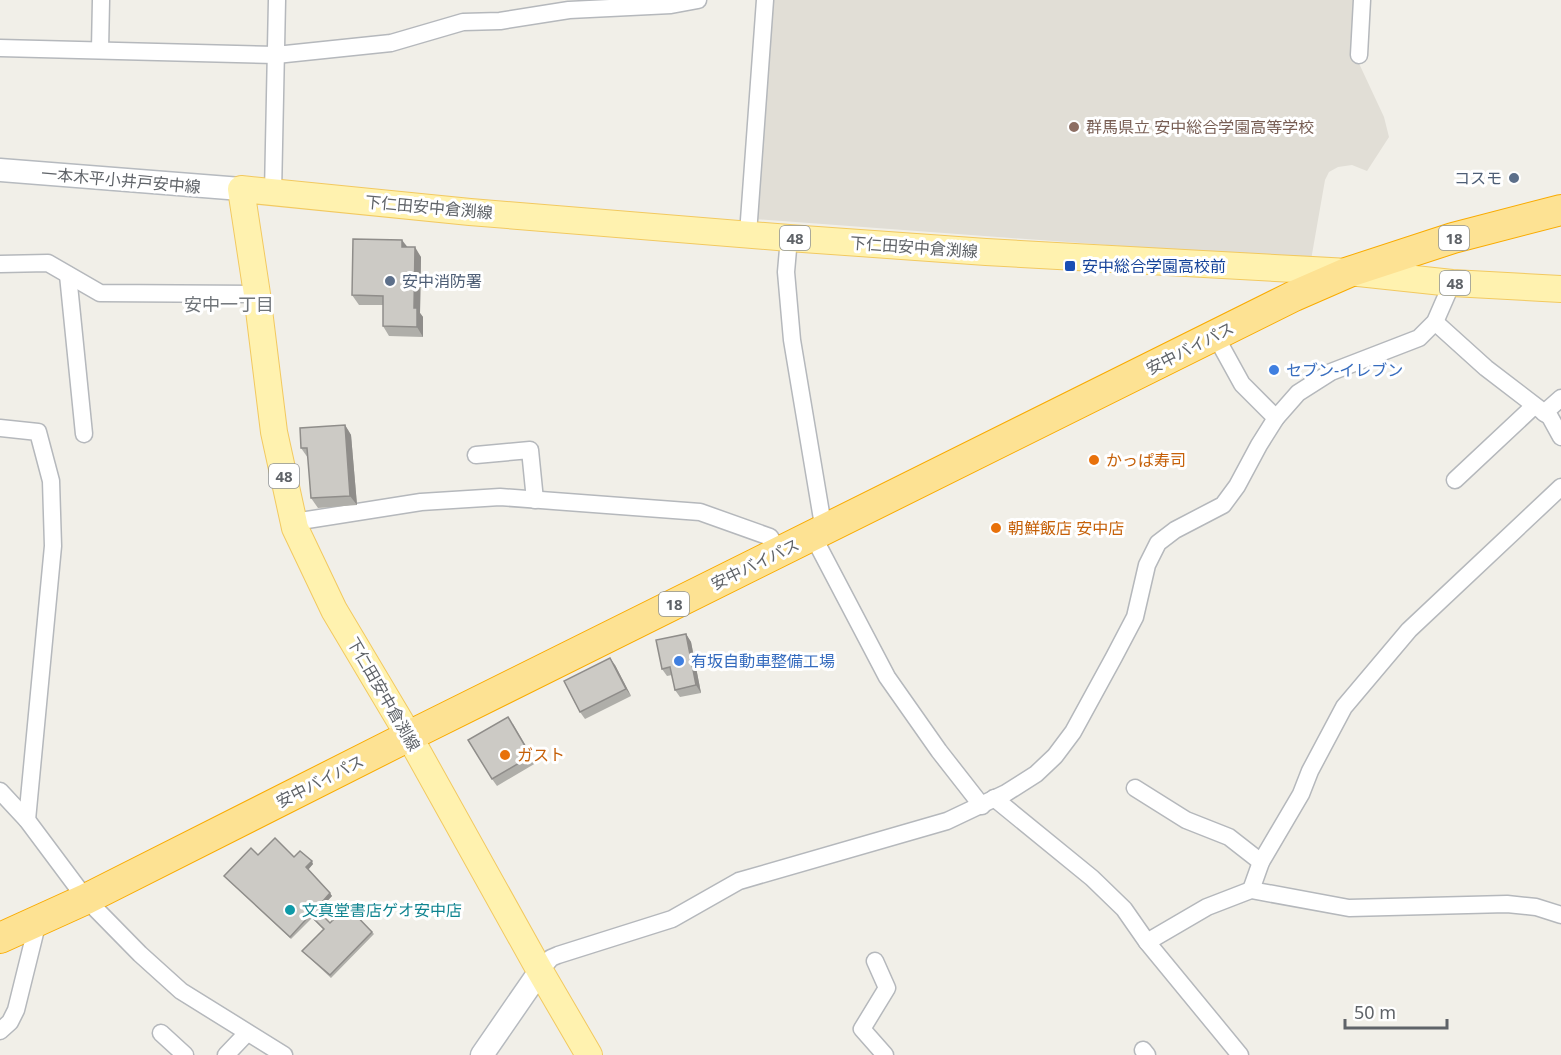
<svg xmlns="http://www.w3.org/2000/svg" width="1561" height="1055" viewBox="0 0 1561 1055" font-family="'Noto Sans','Noto Sans JP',sans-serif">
<rect width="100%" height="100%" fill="#f1efe8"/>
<polygon fill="#e1ded6" points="770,0 1359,0 1356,57 1384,117 1389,137 1367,171 1352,165 1338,167 1329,172 1325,180 1311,260 755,219"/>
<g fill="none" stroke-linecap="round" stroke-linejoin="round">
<defs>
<g id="street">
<polyline points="0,48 276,55 391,43 463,22 500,21 569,10 671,5 698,0"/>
<polyline points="100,50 101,0"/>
<polyline points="1359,55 1362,0"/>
<polyline points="273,193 277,0"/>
<polyline points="748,234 765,0"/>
<polyline points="789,238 786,272 792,340 824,531"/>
<polyline points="0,264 48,263 100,293 257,294"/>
<polyline points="68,275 84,434"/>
<polyline points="1435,322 1486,368 1550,417 1561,437"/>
<polyline points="1215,335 1242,384 1276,418"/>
<polyline points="1544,413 1561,398"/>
<polyline points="0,428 38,432 51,481 53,546 27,820"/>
<polyline points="476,455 530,450 535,500"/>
<polyline points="1455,480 1534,406"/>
<polyline points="294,522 421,502 500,497 700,512 770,537 779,553"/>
<polyline points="813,536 887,677 939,751 982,806"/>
<polyline points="1135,788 1186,820 1229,837 1261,862"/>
<polyline points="0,791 27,820 86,899 140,954 181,991 284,1055"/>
<polyline points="994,798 1092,878 1124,909 1147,942 1240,1055"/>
<polyline points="1251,890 1261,862 1301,794 1310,771 1344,707 1409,630 1561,487"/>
<polyline points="1147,942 1207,907 1251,890 1349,908 1507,904 1536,907 1561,915"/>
<polyline points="875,961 887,988 862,1029 885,1055"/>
<polyline points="540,971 551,958 558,955 672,919 739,881 947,821 1006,793 1036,774 1055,756 1073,732 1114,657 1135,617 1147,565 1158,543 1175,530 1223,505 1237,486 1259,445 1276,418 1298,393 1331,372 1419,338 1435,322 1452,283"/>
<polyline points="0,1031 10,1022 16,1010 38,921"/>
<polyline points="161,1033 185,1055"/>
<polyline points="1143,1050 1147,1055"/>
<polyline points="226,1055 247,1033"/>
</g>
<g id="secondary">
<polyline points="0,170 241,189"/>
<polyline points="482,1055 540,971"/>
</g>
<polyline id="primary" points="589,1055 540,971 409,736 334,610 295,528 274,432 257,294 241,189 470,212 789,238 986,252 1349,272 1452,283 1561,289"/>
<polyline id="highway" points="0,938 86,899 409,736 1294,296 1349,272 1453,238 1561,210"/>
</defs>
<use href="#street" stroke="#b5b8bc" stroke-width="19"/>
<use href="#secondary" stroke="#b6babf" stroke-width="25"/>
<use href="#primary" stroke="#f2c960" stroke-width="28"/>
<use href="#highway" stroke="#f9ab00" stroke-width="32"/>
<use href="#street" stroke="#fff" stroke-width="16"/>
<use href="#secondary" stroke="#fff" stroke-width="22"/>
<use href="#primary" stroke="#fff2af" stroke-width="26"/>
<use href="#highway" stroke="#fde293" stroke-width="30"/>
</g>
<g fill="#afaea9">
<polygon points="407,247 421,257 420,313 423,317 423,337 389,336 383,326 383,305 359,305 352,295"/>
<polygon points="345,425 351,435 357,505 318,508 311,498 308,458 301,448"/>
<polygon points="686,634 691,642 701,693 680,697 675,690 672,675 667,676 662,669"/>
<polygon points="615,665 631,696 585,719 580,712"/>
<polygon points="513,724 536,763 497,786 492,779"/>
<polygon points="258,855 313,864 308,869 332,896 318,911 330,923 372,932 374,934 331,978 302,951 324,930 312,918 291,939 224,876"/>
</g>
<g fill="#8f8d8a">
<polygon points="402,240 409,249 402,247"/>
<polygon points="415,247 421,257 420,313 423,317 423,337 417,327 414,308"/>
<polygon points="345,425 351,435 357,505 350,496"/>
<polygon points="686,634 691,642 701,693 696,685"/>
<polygon points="610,658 615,665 631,696 626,689"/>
<polygon points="312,861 313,864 308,870 306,867"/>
<polygon points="330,893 332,896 318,911 316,909"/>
</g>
<g fill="#cccac5" stroke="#8f8d8a" stroke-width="1.5">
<polygon points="353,239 402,240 402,247 415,247 414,308 417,308 417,327 383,326 383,296 352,295"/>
<polygon points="345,425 350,496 311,498 307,448 301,448 300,428"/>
<polygon points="686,634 696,685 675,690 670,667 662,669 656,640"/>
<polygon points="610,658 626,689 580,712 564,681"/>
<polygon points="508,717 531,756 492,779 468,740"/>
<polygon points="275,838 294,857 300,851 312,861 306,867 330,893 316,909 330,923 347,906 372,932 330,975 302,951 324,929 310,915 290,937 224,876 251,848 258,855"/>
</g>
<circle fill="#8d6e63" stroke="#fff" stroke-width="2" cx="1074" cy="127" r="6"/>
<g fill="#5c6f8a" stroke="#fff" stroke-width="2">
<circle cx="1514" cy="178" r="6"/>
<circle cx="390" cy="281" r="6"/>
</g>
<rect fill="#1a4fb4" stroke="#fff" stroke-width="2" x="1064" y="260" width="12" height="12" rx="3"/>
<g fill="#3f7fe0" stroke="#fff" stroke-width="2">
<circle cx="1274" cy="370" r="6"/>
<circle cx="679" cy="661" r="6"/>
</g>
<g fill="#e8710a" stroke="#fff" stroke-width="2">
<circle cx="1094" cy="460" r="6"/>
<circle cx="996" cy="528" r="6"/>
<circle cx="505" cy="755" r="6"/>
</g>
<circle fill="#0f9aa8" stroke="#fff" stroke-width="2" cx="290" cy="910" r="6"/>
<g text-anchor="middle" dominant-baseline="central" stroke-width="6" stroke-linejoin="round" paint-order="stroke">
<g fill="#fff" stroke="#8f9295" stroke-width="1.5">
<rect x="780" y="226" width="30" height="24" rx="4.5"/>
<rect x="1439" y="226" width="30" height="24" rx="4.5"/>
<rect x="1440" y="271" width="30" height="24" rx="4.5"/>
<rect x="269" y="464" width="30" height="24" rx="4.5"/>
<rect x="659" y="592" width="30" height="24" rx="4.5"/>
</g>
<g font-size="15" font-weight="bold" fill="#5f6368">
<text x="795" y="238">48</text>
<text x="1454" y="238">18</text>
<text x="1455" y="283">48</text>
<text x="284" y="476">48</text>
<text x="674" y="604">18</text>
</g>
<g font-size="16" fill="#785e54" stroke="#fff" text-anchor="start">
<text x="1086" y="127">群馬県立 安中総合学園高等学校</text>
</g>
<g font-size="16" fill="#4e5e75" stroke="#fff" text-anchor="end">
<text x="1502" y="178">コスモ</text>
<text x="402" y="281" text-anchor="start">安中消防署</text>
</g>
<g font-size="16" fill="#5f6368" stroke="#fff">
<text transform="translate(121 180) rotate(5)">一本木平小井戸安中線</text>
<text transform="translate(429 207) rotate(5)">下仁田安中倉渕線</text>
<text transform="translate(914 247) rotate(4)">下仁田安中倉渕線</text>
<text transform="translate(1190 348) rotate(-27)">安中バイパス</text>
<text transform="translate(755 564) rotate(-26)">安中バイパス</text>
<text transform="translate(384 694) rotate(60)">下仁田安中倉渕線</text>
<text transform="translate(320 781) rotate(-27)">安中バイパス</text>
</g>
<g font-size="16" fill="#164399" stroke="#fff" text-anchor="start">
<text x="1082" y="266">安中総合学園高校前</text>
</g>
<g font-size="16" fill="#366cbe" stroke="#fff" text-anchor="start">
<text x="1286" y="370">セブン-イレブン</text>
<text x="691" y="661">有坂自動車整備工場</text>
</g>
<g font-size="16" fill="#c56008" stroke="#fff" text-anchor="start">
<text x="1106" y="460">かっぱ寿司</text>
<text x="1008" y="528">朝鮮飯店 安中店</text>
<text x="517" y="755">ガスト</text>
</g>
<g font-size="16" fill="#0d838f" stroke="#fff" text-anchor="start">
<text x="302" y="910">文真堂書店ゲオ安中店</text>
</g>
<g font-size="18" fill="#70757a" stroke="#fff">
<text x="229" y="304">安中一丁目</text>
</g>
</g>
<path d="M1345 1019v9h102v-9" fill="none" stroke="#5f6368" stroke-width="3"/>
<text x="1354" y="1019" font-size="18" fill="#5f6368" stroke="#ffffff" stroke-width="4.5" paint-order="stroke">50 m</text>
</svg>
